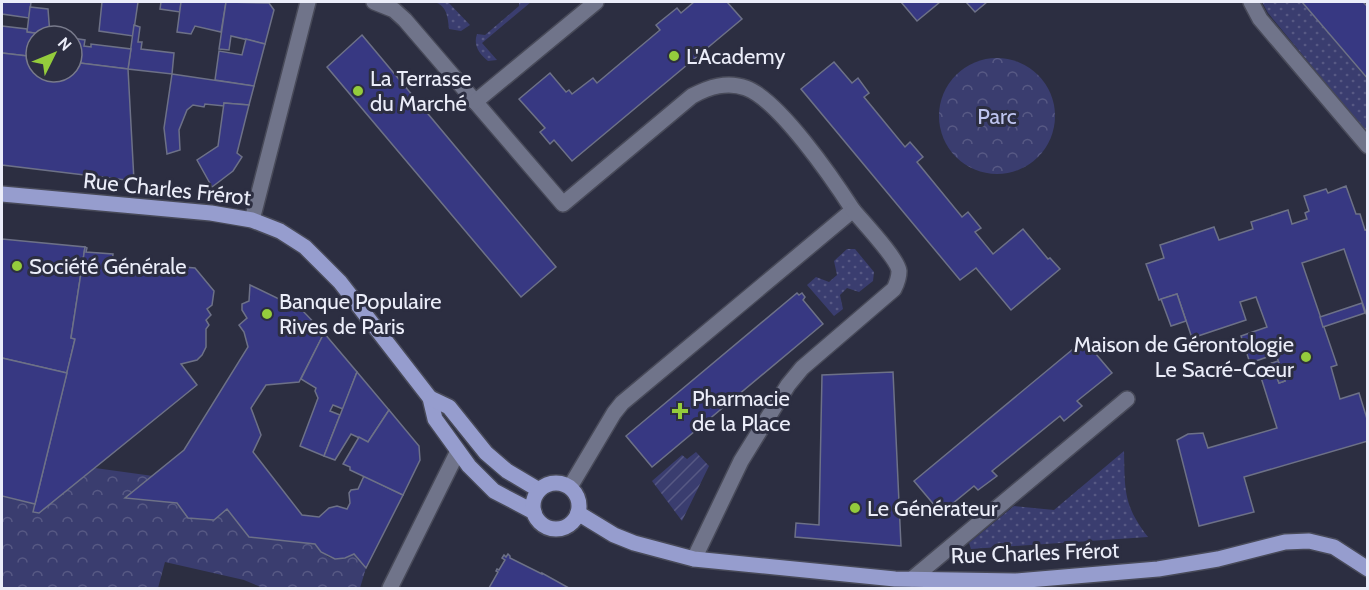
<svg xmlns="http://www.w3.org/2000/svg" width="1369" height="590" viewBox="0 0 1369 590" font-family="Cabin,sans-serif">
<defs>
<pattern id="grass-dots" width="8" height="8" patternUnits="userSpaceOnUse" patternTransform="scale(1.5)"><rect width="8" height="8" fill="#3a3d6f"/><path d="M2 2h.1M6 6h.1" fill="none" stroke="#575984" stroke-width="1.8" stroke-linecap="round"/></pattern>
<pattern id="forest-crowns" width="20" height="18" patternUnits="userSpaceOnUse" patternTransform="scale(1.5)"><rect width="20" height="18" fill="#3a3d6f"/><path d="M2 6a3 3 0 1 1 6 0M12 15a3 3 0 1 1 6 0" fill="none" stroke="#575984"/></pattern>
<pattern id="garden-furrows" width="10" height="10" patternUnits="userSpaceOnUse" patternTransform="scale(1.5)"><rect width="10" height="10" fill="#3a3d6f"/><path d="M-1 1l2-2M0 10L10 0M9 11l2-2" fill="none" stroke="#575984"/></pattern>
</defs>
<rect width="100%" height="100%" fill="#2c2e41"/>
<g fill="url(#grass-dots)">
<path d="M434,2H448L470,25L461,31L449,29C448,18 447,5 434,2Z"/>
<path d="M519,2H531L482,43L497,60L488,61C479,54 473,45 477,34L485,35L519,6Z"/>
<polygon points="1262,2 1302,2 1367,79 1367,133 1268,13"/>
<polygon points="847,249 855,249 874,272 873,281 859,292 847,288 840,295 843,309 834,316 807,285 816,277 829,282 837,275 834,261"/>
<path d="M1124,451C1125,490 1123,505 1148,537L971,549L969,543L1014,506L1054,510Z"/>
</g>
<g fill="url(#forest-crowns)">
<circle cx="997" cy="116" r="58"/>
<polygon points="95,468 153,476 125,498 177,503 189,518 214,520 227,509 315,544 328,557 335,559 345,558 354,554 366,568 360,588 263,588 244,580 165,562 158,588 2,588 2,496 35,504 34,512 39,513"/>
</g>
<polygon fill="url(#garden-furrows)" points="696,452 709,466 682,521 652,481 682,455 687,459"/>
<g fill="#373882" stroke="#6d7187" stroke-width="1.5">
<polygon points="2,2 31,2 29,18 2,14"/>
<polygon points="102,2 138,2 133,36 99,31"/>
<polygon points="161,2 181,2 180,12 160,9"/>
<polygon points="181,2 226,2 221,32 195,26 191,34 177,32"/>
<polygon points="226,2 269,3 274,10 265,44 231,36 229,50 219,49"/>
<polygon points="694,2 727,2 742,19 572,161 554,140 550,144 540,132 545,128 519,99 550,73 566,92 569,90 572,94 593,78 597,83 660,30 656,25 677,8 681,13"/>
<polygon points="901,2 940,2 917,21"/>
<polygon points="966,2 987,2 975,12"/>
<polygon points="1302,2 1363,2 1368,7 1368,79"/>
<polygon points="30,7 48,9 50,35 27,32"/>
<polygon points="134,25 140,27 138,42 142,42 141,49 174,53 172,74 128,69"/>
<polygon points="2,26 27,29 27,32 59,36 36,36 36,57 2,53"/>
<polygon points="362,35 556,267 521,297 327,67"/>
<polygon points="72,38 85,40 84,46 91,47 91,44 131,49 128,69 72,62"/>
<polygon points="246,39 265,44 254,86 215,80 219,51 242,55"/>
<polygon points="2,53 36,57 36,72 72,72 72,62 128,69 134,181 2,165"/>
<polygon points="834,62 852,83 858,78 869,93 864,97 905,147 910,142 923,157 917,162 962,217 968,212 981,228 975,232 993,254 1023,229 1048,259 1050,258 1060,269 1011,310 976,268 960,280 801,89"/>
<polygon points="172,74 254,86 249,105 224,103 224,106 205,104 204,107 193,105 187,110 179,130 180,150 167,154 164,128"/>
<polygon points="224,103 249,105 237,153 242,157 233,171 212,187 197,160 218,146"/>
<polygon points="1346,186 1356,214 1360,214 1365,230 1368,229 1368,319 1344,249 1302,263 1337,365 1331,367 1340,399 1359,393 1368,422 1368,441 1244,477 1254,512 1199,526 1177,440 1188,434 1203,433 1208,448 1277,428 1258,368 1272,363 1279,383 1285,381 1276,354 1250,363 1241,336 1267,327 1256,297 1240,302 1246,320 1192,338 1177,294 1159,300 1146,264 1164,258 1160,245 1214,227 1219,240 1253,229 1251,222 1288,210 1292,224 1307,219 1305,213 1309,211 1304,196 1326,189 1328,193"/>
<polygon points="2,239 85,247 71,338 75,339 67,373 2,358"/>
<polygon points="85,247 87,248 86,252 113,254 112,266 150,270 150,264 195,268 214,291 212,305 207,309 211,315 206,320 209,325 206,329 206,347 202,355 197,360 181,364 197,385 39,513 33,512 75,339 71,338"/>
<polygon points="250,285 302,310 324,333 299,382 266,385 251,408 261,435 253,452 302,515 319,517 329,508 337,506 347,509 350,503 349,493 351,490 358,489 364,476 403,495 366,568 354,554 345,558 335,559 321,552 315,544 249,537 227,509 214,520 188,518 177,503 125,498 184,450 248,347 244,332 239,325 247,318 242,310 242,304 249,301"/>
<polygon points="797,293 799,295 802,293 805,297 803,300 823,324 652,467 626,436"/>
<polygon points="1177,294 1186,321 1171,326 1161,299"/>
<polygon points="1362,303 1365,313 1323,327 1320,317"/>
<polygon points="324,333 357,372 343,409 333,405 330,411 340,415 324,456 300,446 318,398 315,391 316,388 301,379"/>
<polygon points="1084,340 1112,373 1077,401 1082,406 1064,421 1060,416 992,471 997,476 978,490 974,486 941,513 914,481"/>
<polygon points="2,358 67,373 35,504 2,496"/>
<polygon points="1278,361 1285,381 1279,383 1272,363"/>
<polygon points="357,372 389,410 368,442 351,434 335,460 324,456"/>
<polygon points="893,372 901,546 795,537 796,523 819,525 822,375"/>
<polygon points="389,410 419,446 420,460 403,495 350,470 350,467 343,464 359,437 368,442"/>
<polygon points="508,554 510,556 510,558 542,574 542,573 569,588 489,588 498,572 496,571 497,569 499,570 505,560 502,558 504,555 506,557"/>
</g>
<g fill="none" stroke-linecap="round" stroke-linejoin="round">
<defs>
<g id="minor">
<path d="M374,2L394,10L405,20L563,204L692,96C709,87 727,81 746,88C779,100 833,179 853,210L622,403L614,413L570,487"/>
<polyline points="1251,2 1260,19 1368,146"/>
<polyline points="475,102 596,2"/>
<polyline points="252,220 308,2"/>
<path d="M694,559L741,461L788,385L802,368L894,289C897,283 899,277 899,271C898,259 862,221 853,210"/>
<polyline points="912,579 1127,399"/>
<polyline points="390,588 458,451"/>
</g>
<g id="major">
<polyline points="2,194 211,213 252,220 280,231 305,247 340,282 430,398 435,419 469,466 494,491 534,512"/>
<polyline points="430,398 449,407 486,453 507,471 539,490"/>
<circle cx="556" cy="506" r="23"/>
<polyline points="578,513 614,535 634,543 694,559 895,579 1016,581 1158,569 1218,559 1285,542 1309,541 1334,547 1368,569"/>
</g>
</defs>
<use href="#minor" stroke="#484a59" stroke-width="18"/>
<use href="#major" stroke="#484a59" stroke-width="18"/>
<use href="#minor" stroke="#70748a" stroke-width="15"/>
<use href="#major" stroke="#969dce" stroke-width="15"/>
</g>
<g fill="#94cc3c" stroke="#2c2e41" stroke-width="2">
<circle cx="674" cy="56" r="6"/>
<circle cx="358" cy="91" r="6"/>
<circle cx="17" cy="266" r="6"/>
<circle cx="267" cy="314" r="6"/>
<circle cx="1306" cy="357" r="6"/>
<path d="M677 402h6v6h6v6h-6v6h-6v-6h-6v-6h6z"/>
<circle cx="855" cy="508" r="6"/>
</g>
<g text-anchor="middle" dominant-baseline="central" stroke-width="6" stroke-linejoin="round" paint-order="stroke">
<g font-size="22" fill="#ebedf9" stroke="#2c2e41" text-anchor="start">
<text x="686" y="56">L'Academy</text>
<text x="370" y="78">La Terrasse<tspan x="370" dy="25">du Marché</tspan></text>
<text x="29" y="266">Société Générale</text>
<text x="279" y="301">Banque Populaire<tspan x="279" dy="25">Rives de Paris</tspan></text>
<text x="1294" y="344" text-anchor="end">Maison de Gérontologie<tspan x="1294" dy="25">Le Sacré-Cœur</tspan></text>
<text x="692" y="398">Pharmacie<tspan x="692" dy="25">de la Place</tspan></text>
<text x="867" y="508">Le Générateur</text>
</g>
<g font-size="22" fill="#bfc5f0" stroke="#2c2e41">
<text x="997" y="116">Parc</text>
</g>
<g font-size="22" fill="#ebedf9" stroke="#2c2e41">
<text transform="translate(167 189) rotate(6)">Rue Charles Frérot</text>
<text transform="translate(1035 553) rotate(-2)">Rue Charles Frérot</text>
</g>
</g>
<rect width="1369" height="590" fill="none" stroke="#ebedf9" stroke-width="6"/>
<g transform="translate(54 54) rotate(47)"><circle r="28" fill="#2c2e41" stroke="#787a8b" stroke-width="1.5"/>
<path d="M0-4.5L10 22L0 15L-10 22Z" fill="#94cc3c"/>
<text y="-9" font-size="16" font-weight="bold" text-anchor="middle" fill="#ebedf9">N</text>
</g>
</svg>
